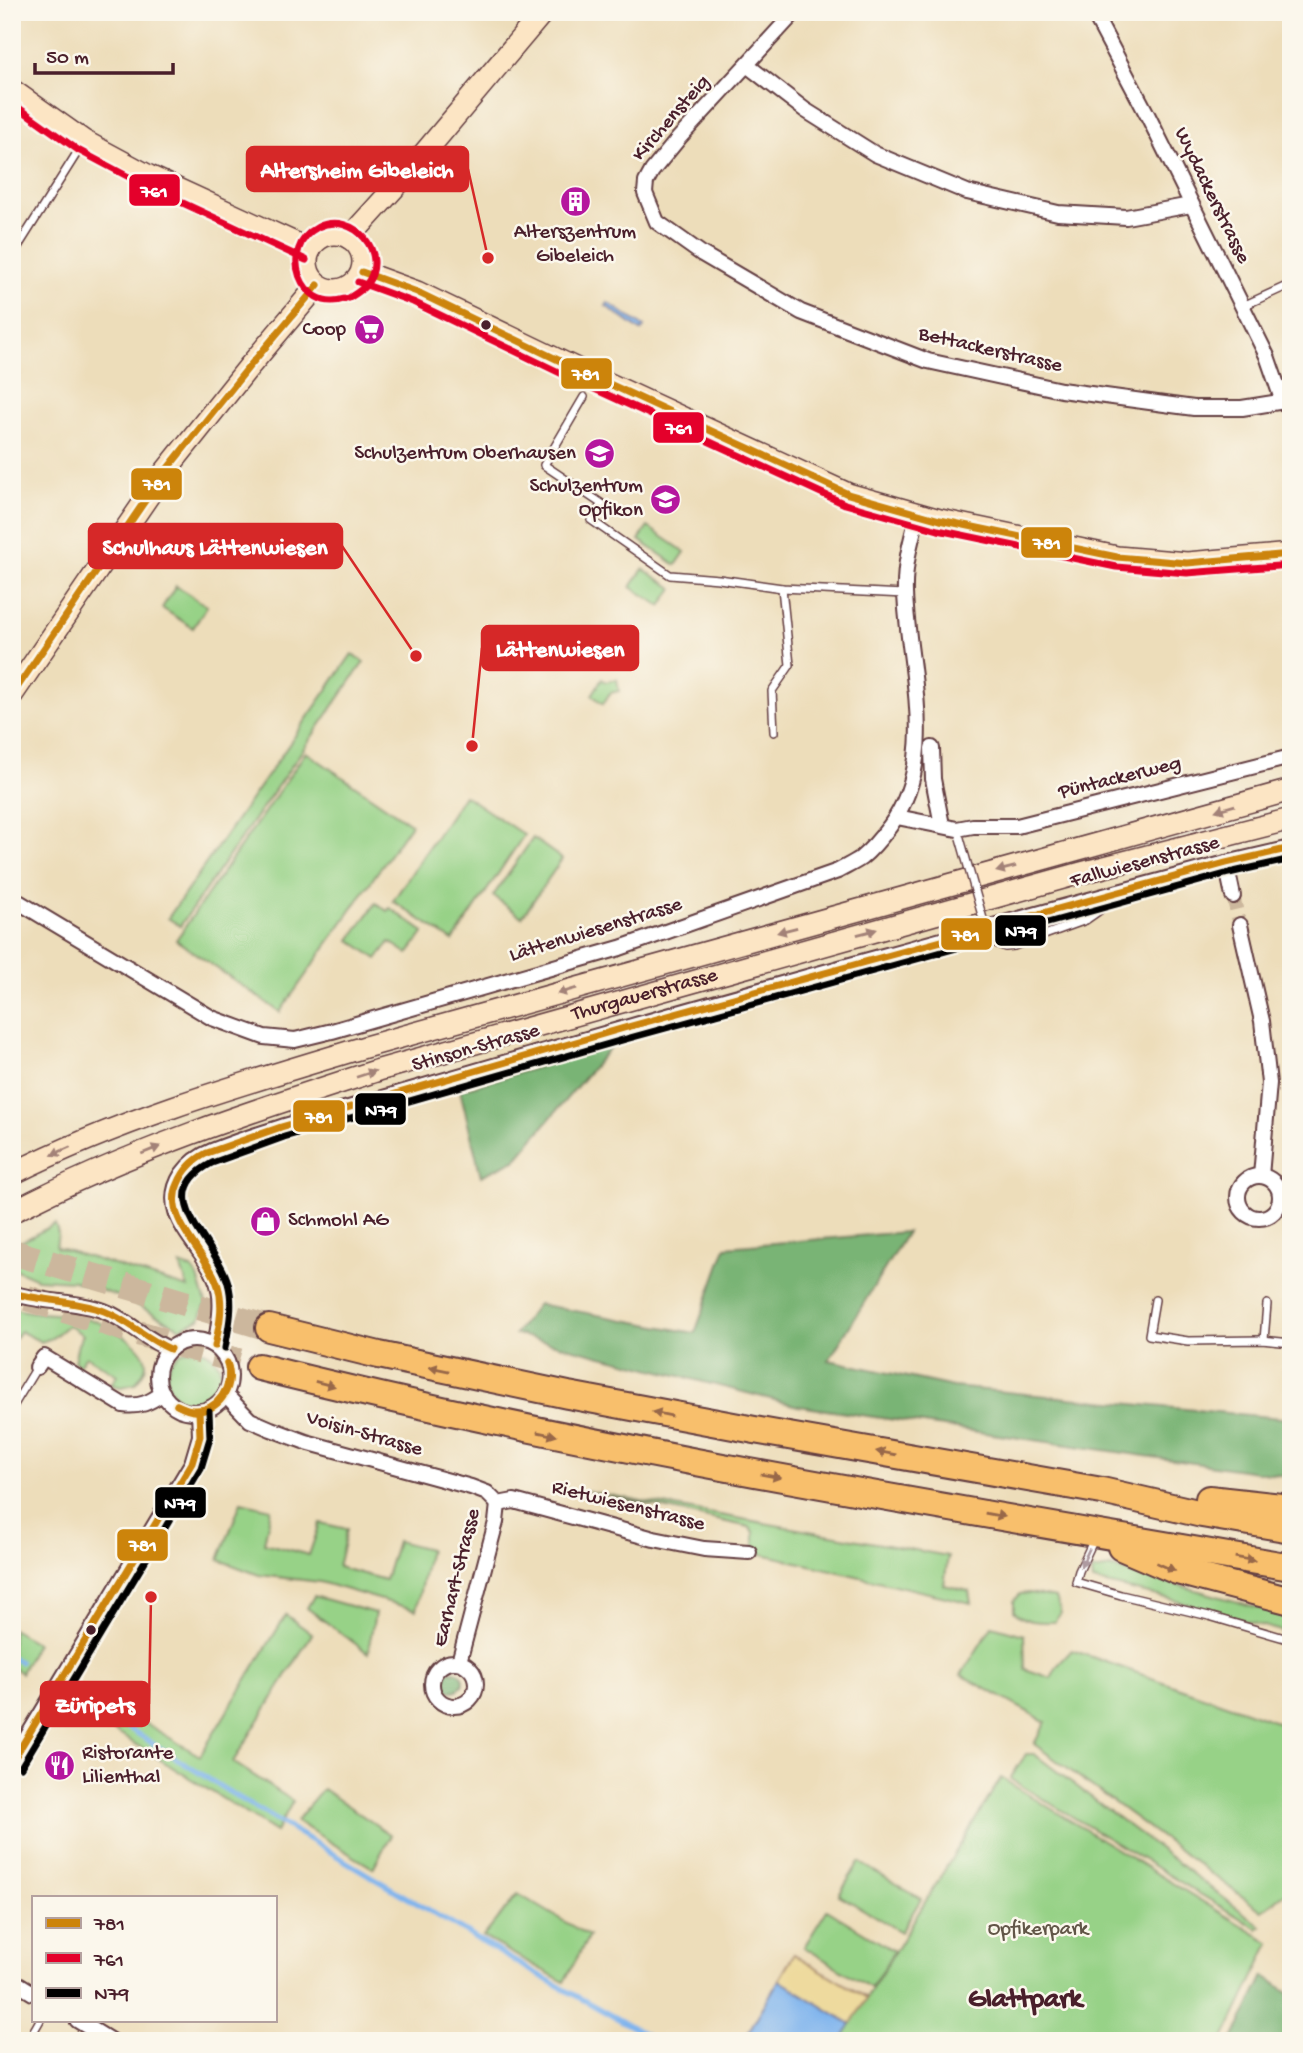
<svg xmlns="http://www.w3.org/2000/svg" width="1303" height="2053" viewBox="0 0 1303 2053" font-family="'Gochi Hand',sans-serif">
<rect width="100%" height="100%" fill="#fbf7ec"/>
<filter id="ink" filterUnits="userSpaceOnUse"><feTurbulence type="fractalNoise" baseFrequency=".0143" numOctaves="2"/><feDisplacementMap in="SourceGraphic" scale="14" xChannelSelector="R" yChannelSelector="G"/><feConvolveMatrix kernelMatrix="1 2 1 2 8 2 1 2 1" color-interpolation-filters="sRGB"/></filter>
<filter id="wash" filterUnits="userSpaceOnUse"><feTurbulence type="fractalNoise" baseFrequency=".00686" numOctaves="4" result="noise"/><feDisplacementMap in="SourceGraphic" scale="28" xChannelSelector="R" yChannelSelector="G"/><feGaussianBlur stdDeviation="1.57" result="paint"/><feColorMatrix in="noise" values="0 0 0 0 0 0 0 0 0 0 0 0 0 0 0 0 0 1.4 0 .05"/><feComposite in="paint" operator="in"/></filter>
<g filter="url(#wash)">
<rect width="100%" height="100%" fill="#edddba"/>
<g fill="#97d287" stroke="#707859" stroke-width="2">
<polygon points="648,527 685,552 676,565 639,540"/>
<polygon points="643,569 673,588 661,606 631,587"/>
<polygon points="176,586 207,606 193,628 162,608"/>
<polygon points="352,654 364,662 180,926 168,918"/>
<polygon points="602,679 606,682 617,679 619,691 610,693 603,704 592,695"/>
<polygon points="306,752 411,824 280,1012 176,940"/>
<polygon points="464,795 524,835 453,941 393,901"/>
<polygon points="533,838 562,859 522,917 493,896"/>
<polygon points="376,903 387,911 390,908 424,932 408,954 390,942 377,959 350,940"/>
<polygon points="55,1224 58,1233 56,1247 188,1288 180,1265 192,1269 198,1277 206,1303 200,1319 180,1328 126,1299 74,1281 37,1279 12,1268 12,1249 17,1244"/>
<path d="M12,1308C36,1315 54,1313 78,1316C97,1319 147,1342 146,1365C145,1372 139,1379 135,1384L121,1387L111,1385L117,1375L86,1356L79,1365L74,1361L78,1344L83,1335L68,1325L52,1338L41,1342L20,1331L12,1342Z"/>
<circle cx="194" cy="1376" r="27"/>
<polygon points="586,1491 948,1556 944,1585 969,1591 971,1603 754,1552 754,1532 749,1527"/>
<polygon points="241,1502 271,1509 264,1543 309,1555 320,1523 347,1529 338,1567 385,1580 397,1541 429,1549 416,1610 320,1582 259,1575 219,1560"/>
<polygon points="1112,1568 1171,1583 1291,1617 1291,1634 1166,1598 1093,1581 1092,1571"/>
<path d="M1030,1593L1056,1598L1061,1613L1054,1622C1039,1622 1025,1623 1014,1611V1601L1020,1594Z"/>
<polygon points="314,1596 375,1613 368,1653 307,1608"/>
<polygon points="286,1615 312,1634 233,1762 293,1801 276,1832 87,1714 98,1695 200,1756"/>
<polygon points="992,1626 1024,1635 1025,1669 1051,1678 1057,1666 1072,1650 1291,1727 1291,1889 1262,1911 1034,1744 1046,1722 961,1675"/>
<polygon points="12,1629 36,1643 21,1673 15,1669 12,1671"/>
<polygon points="1026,1754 1034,1754 1261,1926 1258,1929 1010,1779"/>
<polygon points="1001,1778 1270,1943 1223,2041 840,2041"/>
<polygon points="323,1789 391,1835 373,1868 296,1821"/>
<polygon points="859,1862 921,1899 901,1932 839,1895"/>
<polygon points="518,1894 589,1936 564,1982 483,1937"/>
<polygon points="827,1910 894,1951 871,1988 804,1947"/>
</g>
<g fill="#79b474" stroke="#626a50" stroke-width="2">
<polygon points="611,1046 515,1160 481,1176 460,1090"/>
<polygon points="907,1232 829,1360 953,1387 1291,1419 1291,1477 798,1406 515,1334 538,1304 695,1333 726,1247"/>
<circle cx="453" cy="1681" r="10"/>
<polygon points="1264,1976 1291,1994 1291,2041 1232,2041"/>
</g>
<polygon fill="#eeda9e" stroke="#9c7c64" stroke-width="2" points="794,1954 867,1998 851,2024 779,1980"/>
<g fill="#7fb4ed" stroke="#646a8c" stroke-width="2">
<polygon points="608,303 644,327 641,331 606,306"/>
<polygon points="779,1980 851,2024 840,2041 743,2041"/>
</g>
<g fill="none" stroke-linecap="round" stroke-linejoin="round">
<g stroke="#7fb4ed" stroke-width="5">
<polyline points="12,1658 20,1662"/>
<polyline points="94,1706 226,1790 357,1868 521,1965 657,2041"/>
</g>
</g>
</g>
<g filter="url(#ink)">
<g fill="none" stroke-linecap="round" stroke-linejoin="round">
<polyline stroke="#ccb79d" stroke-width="14" stroke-dasharray="14 7" stroke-linecap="butt" points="1233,896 1240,925"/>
<g stroke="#ccb79d" stroke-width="26" stroke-dasharray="26 13" stroke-linecap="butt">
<polyline points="12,1252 269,1328"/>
<polyline points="27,1298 138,1333 259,1367"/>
</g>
<defs>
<g id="lane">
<polyline points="12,256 82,145"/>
<polyline points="1243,306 1291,284"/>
<polyline points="584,397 544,465 602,504 591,520 670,575 719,579 782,588 904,594"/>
<polyline points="774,732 772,691 790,665 782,588"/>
<polyline points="1086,920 1106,906 1105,896"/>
<polyline points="1155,1300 1149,1335 1188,1341 1262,1340 1291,1343"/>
<polyline points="1264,1340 1267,1304"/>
<polyline points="12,1408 37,1367"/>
<polyline points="1094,1539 1079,1571 1076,1582 1121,1595 1209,1616 1291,1640"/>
<polyline points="28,2041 40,2020"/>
</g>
<g id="street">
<polyline points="795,12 679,138 652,171 646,182 645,193 657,222 702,254 801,312 928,361 1061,390 1194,408 1242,408 1291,400"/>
<polyline points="1093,12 1148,116 1267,356 1283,402"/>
<polyline points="748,66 805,110 875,154 967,192 1058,213 1126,217 1191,205"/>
<polyline points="932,748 933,779 942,825"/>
<polyline points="897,817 957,829 973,826 1017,826 1291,757"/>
<polyline points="1226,863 1233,896"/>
<path d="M12,898L212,1018L264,1037L295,1040L332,1031L620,948L838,871C845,867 854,863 861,858C872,849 881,838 890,826C940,757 908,671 905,593C904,565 911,540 918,514"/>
<polyline points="1240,925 1262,1021 1269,1083 1261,1176"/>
<circle cx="1259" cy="1197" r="21"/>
<path d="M12,1293C42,1303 74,1300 104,1311C129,1320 146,1341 170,1349"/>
<circle cx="194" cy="1376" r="36"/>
<path d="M215,1346C219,1324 225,1298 215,1277C201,1243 156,1214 182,1174C190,1163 199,1156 212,1151C257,1133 305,1120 352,1107C414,1089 476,1071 538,1053C766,987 996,925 1226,863L1291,848"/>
<path d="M37,1367L44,1357L123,1405C140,1407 149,1403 163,1393"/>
<polyline points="225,1394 250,1420 271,1429 306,1442 471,1487 487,1493 498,1504"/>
<polyline points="498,1504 514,1501 654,1539 704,1549 749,1552"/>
<polyline points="459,1662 496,1522 498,1504"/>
<circle cx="454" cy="1684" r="22"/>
<polyline points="12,1762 192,1463 200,1436 199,1411"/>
<polyline points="12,1980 33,1993"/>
<polyline points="77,2020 111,2041"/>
</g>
<g id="secondary">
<polyline points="12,90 84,141 149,176 310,250"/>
<circle cx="335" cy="262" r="28"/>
<polyline points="349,238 405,176 543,12"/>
<polyline points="362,272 417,292 579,370 848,494 940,520 1117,557 1187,563 1291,554"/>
<polyline points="12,695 164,473 248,368 318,285"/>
<path d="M12,1174C125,1117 245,1083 365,1047L1291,790"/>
<path id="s1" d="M12,1212C128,1151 254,1110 379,1070L1081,873L1291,819"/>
</g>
<g id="highway">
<polyline points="269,1328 379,1355 568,1395 760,1431 1102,1491 1202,1514 1291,1529"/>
<path d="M259,1367C599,1452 946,1507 1291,1567"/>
<polyline points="1209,1499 1291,1508"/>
<polyline points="1121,1547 1177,1571 1291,1601"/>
</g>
</defs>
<use href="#lane" stroke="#623c40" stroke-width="10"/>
<use href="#street" stroke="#623c40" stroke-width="18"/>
<use href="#secondary" stroke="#623c40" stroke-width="24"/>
<use href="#highway" stroke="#623c40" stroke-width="30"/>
<use href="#lane" stroke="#fff" stroke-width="7"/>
<use href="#street" stroke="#fff" stroke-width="14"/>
<use href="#secondary" stroke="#fce5c4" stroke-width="21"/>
<use href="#highway" stroke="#f8bf6c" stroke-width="26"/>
<defs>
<polyline id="lane-bridge" points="960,838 989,940 1005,947 1014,946 1086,920"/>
</defs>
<use href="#lane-bridge" stroke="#623c40" stroke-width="10" stroke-linecap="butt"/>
<use href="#lane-bridge" stroke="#fff" stroke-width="7"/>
<defs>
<g id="bus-1">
<polyline points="362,272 417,292 579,370 848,494 940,520 1117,557 1187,563 1291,554"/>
<polyline points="12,695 164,473 248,368 318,285"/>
<path d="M12,1293C42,1301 74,1300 104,1311C128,1320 146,1339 170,1349"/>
<path d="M215,1346C219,1327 224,1306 218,1286C209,1254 161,1219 178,1184C184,1169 193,1160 207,1153L281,1127L624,1028L1226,863L1291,848"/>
<path d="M177,1405C182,1407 188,1410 193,1410C218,1412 234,1386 227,1363"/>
<path d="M177,1405C184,1409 191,1412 199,1411C222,1409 235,1384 227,1363"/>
<polyline points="12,1762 192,1463 200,1436 199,1411"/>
</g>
<g id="bus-2">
<polyline points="12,103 78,150 144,185 306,260"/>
<polyline points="358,282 413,302 575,380 845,504 938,530 1116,567 1187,573 1291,565"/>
<path d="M344,299C301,313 277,248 318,227C353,210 391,254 366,285C361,291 355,294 349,298"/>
</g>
<g id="bus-3">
<path d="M225,1348C229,1327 234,1304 228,1283C217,1242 149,1196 212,1163L284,1137L626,1039L1229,873L1291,859"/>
<polyline points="21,1767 201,1468 210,1438 209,1411"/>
</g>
</defs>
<use href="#bus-1" stroke="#fbf7ec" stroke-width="12"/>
<use href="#bus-2" stroke="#fbf7ec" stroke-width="12"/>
<use href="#bus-3" stroke="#fbf7ec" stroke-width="12"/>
<use href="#bus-1" stroke="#cc840b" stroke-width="7"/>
<use href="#bus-2" stroke="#e4002b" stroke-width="7"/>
<use href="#bus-3" stroke="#000" stroke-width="7"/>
</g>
<defs><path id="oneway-solid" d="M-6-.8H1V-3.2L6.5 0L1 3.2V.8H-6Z" transform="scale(1.75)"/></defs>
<g fill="#a38278">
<use href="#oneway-solid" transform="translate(1225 808) rotate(164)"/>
<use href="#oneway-solid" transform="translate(1006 869) rotate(165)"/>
<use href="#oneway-solid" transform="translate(787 930) rotate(165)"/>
<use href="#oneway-solid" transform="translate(867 932) rotate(-15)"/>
<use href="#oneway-solid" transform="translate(567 991) rotate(164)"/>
<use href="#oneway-solid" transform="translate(366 1074) rotate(-18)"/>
<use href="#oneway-solid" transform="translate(151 1150) rotate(-22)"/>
<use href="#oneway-solid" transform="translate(61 1151) rotate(156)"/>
</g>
<g fill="#986748">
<use href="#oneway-solid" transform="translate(439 1369) rotate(-168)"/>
<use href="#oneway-solid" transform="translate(325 1384) rotate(14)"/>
<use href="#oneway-solid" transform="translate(662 1414) rotate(-169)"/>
<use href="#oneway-solid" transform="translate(547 1434) rotate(12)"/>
<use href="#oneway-solid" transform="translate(886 1453) rotate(-170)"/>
<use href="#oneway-solid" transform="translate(771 1476) rotate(10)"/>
<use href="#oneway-solid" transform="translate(995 1515) rotate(10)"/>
<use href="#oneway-solid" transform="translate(1245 1559) rotate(10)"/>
<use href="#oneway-solid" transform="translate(1166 1567) rotate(23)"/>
</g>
<use fill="#ae9aa0" href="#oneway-solid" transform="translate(1085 1558) rotate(115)"/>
</g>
<defs>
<symbol id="building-disc" viewBox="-11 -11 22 22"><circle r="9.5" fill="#b5179e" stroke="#fbf7ec"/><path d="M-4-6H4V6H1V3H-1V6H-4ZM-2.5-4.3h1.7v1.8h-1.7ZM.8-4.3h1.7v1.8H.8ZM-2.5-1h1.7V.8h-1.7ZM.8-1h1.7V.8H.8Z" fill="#fff"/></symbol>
<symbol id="supermarket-disc" viewBox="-11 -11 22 22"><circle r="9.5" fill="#b5179e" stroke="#fbf7ec"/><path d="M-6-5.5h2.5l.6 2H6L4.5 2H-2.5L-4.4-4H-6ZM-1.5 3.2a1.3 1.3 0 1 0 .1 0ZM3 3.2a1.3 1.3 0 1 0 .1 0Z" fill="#fff"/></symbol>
<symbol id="school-disc" viewBox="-11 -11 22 22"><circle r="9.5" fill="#b5179e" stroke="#fbf7ec"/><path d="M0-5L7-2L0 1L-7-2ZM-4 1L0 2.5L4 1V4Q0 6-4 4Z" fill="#fff"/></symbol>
<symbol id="shop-disc" viewBox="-11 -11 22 22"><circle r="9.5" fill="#b5179e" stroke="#fbf7ec"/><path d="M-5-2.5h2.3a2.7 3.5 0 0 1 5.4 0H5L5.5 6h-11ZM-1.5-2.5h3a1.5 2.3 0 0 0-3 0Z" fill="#fff"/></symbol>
<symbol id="restaurant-disc" viewBox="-11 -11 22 22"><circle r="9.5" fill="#b5179e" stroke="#fbf7ec"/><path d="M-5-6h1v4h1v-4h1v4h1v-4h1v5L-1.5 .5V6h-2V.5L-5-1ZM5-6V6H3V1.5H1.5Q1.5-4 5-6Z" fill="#fff"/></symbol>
</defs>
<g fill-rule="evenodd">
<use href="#building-disc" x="558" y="184" width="35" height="35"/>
<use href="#supermarket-disc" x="352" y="312" width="35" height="35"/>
<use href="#school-disc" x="582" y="436" width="35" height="35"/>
<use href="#school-disc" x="648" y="482" width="35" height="35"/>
<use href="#shop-disc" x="248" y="1204" width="35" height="35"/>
<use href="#restaurant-disc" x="42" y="1748" width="35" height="35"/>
</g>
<g fill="#4a1f2b" stroke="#fbf7ec" stroke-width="2.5">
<circle cx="486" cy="325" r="6"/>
<circle cx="91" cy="1630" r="6"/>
</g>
<g text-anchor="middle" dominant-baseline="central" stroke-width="5" stroke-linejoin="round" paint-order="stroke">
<g font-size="21" fill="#4a1f2b" stroke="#fbf7ec">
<text transform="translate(672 119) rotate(-49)">Kirchensteig</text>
<text transform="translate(1211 196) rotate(64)">Wydackerstrasse</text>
<text transform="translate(990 351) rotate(13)">Bettackerstrasse</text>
<text transform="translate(1120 779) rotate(-14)">Püntackerweg</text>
<text transform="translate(1145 863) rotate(-15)">Fallwiesenstrasse</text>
<text transform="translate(596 931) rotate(-17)">Lättenwiesenstrasse</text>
<text stroke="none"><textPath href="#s1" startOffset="670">Thurgauerstrasse</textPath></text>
<text transform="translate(476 1049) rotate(-16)">Stinson-Strasse</text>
<text transform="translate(364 1435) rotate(16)">Voisin-Strasse</text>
<text transform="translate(628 1507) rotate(14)">Rietwiesenstrasse</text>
<text transform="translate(458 1578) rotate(-76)">Earhart-Strasse</text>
</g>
<g font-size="21" fill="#4a1f2b" stroke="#fbf7ec" text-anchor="end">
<text x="575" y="233" text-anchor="middle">Alterszentrum<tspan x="575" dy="24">Gibeleich</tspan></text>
<text x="346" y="330">Coop</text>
<text x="576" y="454">Schulzentrum Oberhausen</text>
<text x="643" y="487">Schulzentrum<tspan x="643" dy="24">Opfikon</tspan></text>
<text x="288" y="1221" text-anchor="start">Schmohl AG</text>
<text x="82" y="1754" text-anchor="start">Ristorante<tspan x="82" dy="24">Lilienthal</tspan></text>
</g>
<g font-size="21" fill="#615547" stroke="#fbf7ec">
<text x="1038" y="1930">Opfikerpark</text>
</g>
<g font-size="28" font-weight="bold" fill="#4a1f2b" stroke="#fbf7ec">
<text x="1025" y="2000">Glattpark</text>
</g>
</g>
<path fill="none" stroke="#d62828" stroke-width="2.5" d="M488 258L468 169M416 656L342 546M472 746L482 648M151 1597L149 1704"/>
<g fill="#d62828" stroke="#fbf7ec" stroke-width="2.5">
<circle cx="488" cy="258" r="7"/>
<circle cx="416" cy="656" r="7"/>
<circle cx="472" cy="746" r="7"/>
<circle cx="151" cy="1597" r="7"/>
</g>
<g fill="#d62828" stroke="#d62828" stroke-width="2.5">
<rect x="247" y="147" width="221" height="44" rx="7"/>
<rect x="89" y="524" width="253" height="44" rx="7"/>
<rect x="482" y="626" width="156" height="44" rx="7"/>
<rect x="41" y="1682" width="108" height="44" rx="7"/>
</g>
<g font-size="23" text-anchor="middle" font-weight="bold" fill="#fff">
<text x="357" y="177">Altersheim Gibeleich</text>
<text x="215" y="554">Schulhaus Lättenwiesen</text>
<text x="560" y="656">Lättenwiesen</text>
<text x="95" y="1712">Züripets</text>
</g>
<g stroke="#fbf7ec" stroke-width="2.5">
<rect x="128" y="173" width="53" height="34" rx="7" fill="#e4002b"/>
<rect x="560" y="357" width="53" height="33" rx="7" fill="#cc840b"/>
<rect x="652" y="411" width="53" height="33" rx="7" fill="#e4002b"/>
<rect x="130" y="467" width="53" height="34" rx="7" fill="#cc840b"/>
<rect x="1020" y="526" width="53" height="33" rx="7" fill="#cc840b"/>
<rect x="994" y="914" width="53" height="33" rx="7" fill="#000"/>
<rect x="940" y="917" width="53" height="34" rx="7" fill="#cc840b"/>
<rect x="354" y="1092" width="53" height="34" rx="7" fill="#000"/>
<rect x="292" y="1099" width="54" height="34" rx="7" fill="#cc840b"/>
<rect x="154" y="1486" width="53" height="33" rx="7" fill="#000"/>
<rect x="116" y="1528" width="53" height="34" rx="7" fill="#cc840b"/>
</g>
<g font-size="19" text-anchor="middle" font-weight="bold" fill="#fff">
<text x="154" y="197">761</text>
<text x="586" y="380">781</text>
<text x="679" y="434">761</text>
<text x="157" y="490">781</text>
<text x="1047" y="549">781</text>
<text x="1021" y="937">N79</text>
<text x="966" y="941">781</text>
<text x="381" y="1116">N79</text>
<text x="319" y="1123">781</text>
<text x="180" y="1509">N79</text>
<text x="143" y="1551">781</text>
</g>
<rect width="1303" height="2053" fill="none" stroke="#fbf7ec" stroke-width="42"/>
<rect x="32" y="1896" width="245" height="126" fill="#fbf7ec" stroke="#b4a19f" stroke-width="2"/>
<rect x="46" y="1918" width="35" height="10" fill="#cc840b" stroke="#b4a19f" stroke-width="2"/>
<text x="94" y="1930" font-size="21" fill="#4a1f2b">781</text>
<rect x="46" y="1953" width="35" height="10" fill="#e4002b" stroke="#b4a19f" stroke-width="2"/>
<text x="94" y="1966" font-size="21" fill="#4a1f2b">761</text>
<rect x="46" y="1988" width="35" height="10" fill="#000000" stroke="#b4a19f" stroke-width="2"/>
<text x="94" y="2000" font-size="21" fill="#4a1f2b">N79</text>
<path d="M35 63v10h138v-10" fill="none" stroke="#4a1f2b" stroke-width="3.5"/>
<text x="46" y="63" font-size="21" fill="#4a1f2b" stroke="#fbf7ec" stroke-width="5" paint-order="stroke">50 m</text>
</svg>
